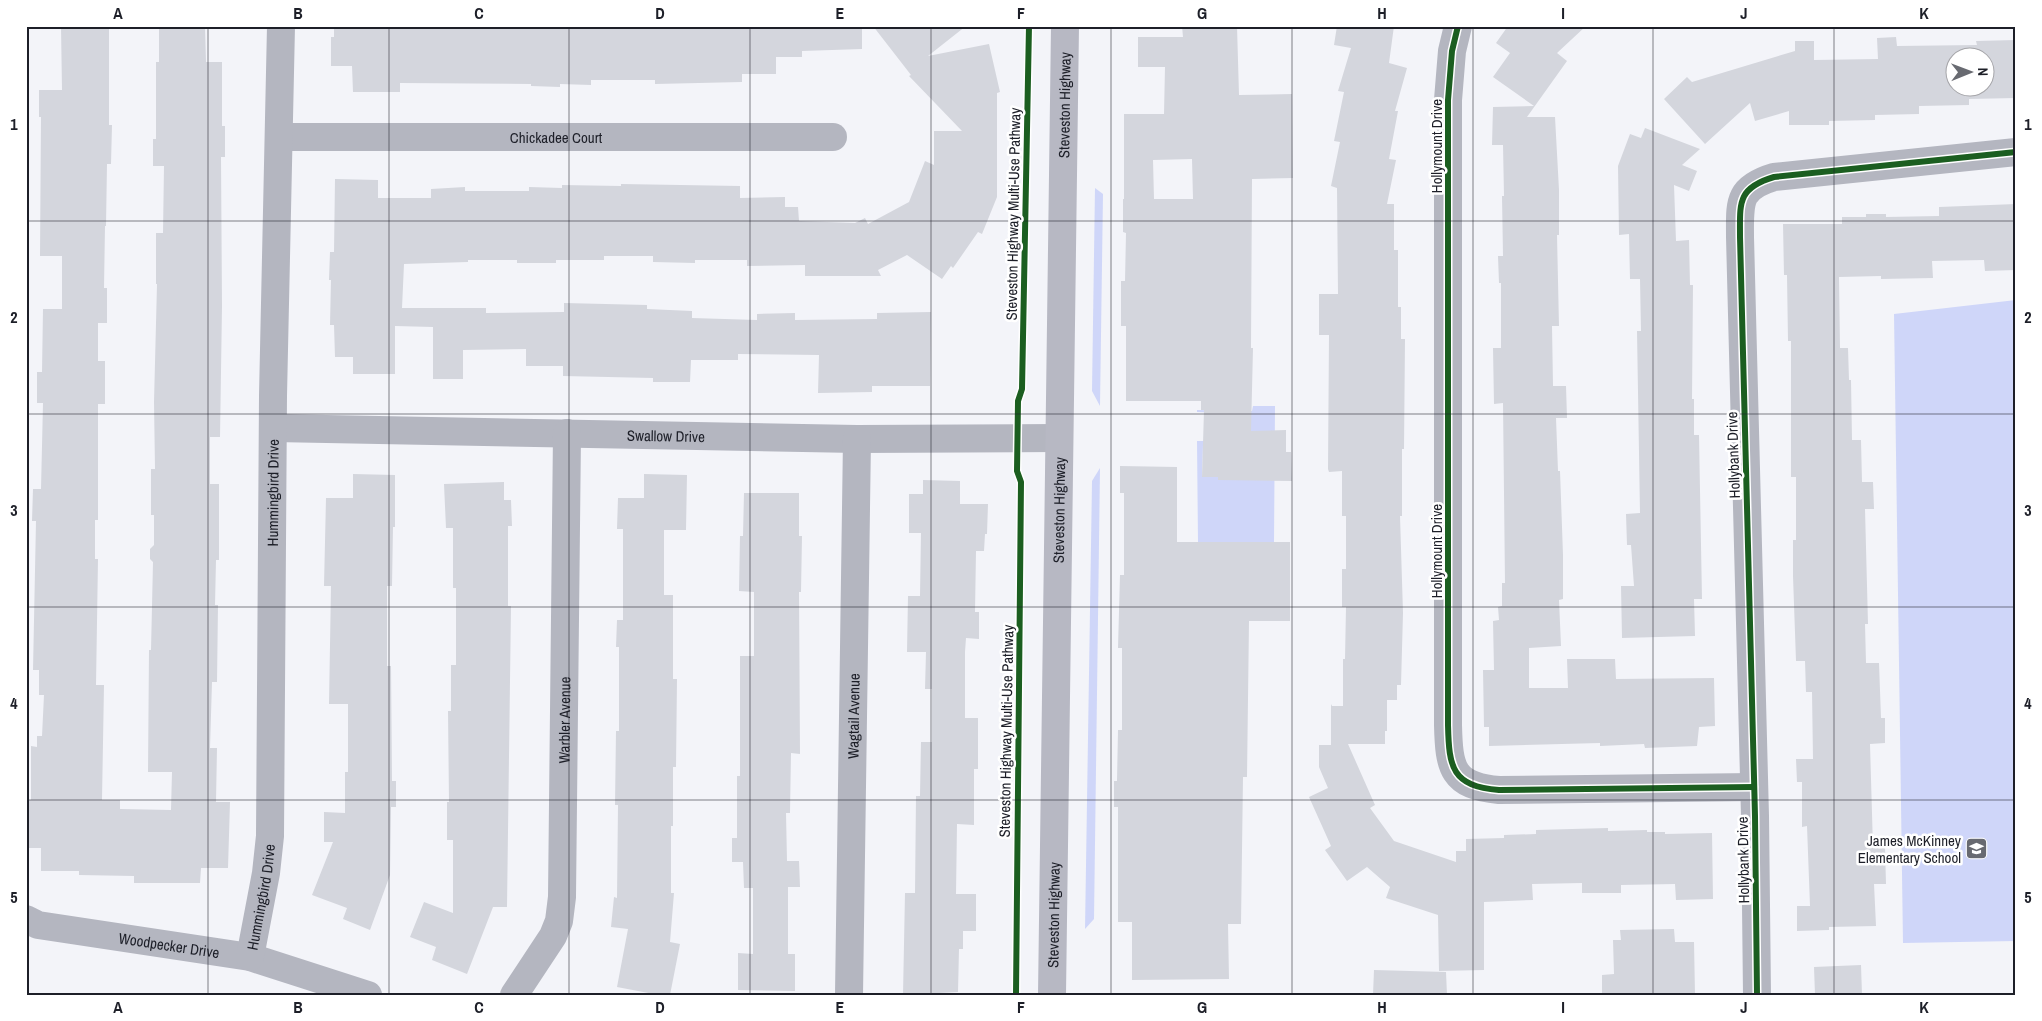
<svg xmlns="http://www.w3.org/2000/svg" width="2042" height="1021" viewBox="0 0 2042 1021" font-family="'Archivo Narrow',sans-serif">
<rect width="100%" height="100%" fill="#f3f4f9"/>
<g fill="#cfd6f9">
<polygon points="1095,188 1103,194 1100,406 1092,391"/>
<polygon points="2016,300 2016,941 1903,943 1894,314"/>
<polygon points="1253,406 1275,406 1274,542 1198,542 1197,441 1219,441 1219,445 1203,445 1202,477 1218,477 1224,413 1197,412 1197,410 1252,411"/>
<polygon points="1100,468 1094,919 1085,929 1092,481"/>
</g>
<g fill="#d4d6dd" fill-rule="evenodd">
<polygon points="61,26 109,26 109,125 112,125 111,164 107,164 106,226 105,226 104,288 107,288 107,323 98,323 98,361 105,361 105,404 98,404 98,520 95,520 95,559 98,559 96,685 104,685 102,800 120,800 120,809 171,810 172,772 148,772 149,650 151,650 153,562 150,559 150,549 154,545 154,515 151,515 151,469 155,469 154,402 157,284 156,284 156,233 163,233 164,166 153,166 153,139 156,139 156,62 159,62 159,26 205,26 206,62 222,62 222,126 225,126 225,157 221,157 222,306 220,437 210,437 210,484 219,484 219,560 216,560 215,605 218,605 217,682 212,682 210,748 217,748 216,802 230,802 228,868 201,868 200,883 134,883 134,876 79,875 79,871 41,871 41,848 26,848 26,800 31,800 31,746 37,747 37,736 42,736 44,695 39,695 39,670 33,670 36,521 32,521 33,489 41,489 43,403 37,403 37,372 42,372 43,309 62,309 62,256 40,256 41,117 39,117 39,90 62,90"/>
<polygon points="334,26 862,26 862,49 802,51 802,57 776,57 776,74 742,74 742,82 655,84 655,80 591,80 591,85 560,84 560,87 531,86 531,84 400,83 400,92 353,92 352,66 331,66 331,37 334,37"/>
<polygon points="873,26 966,26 928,56 989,44 1000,92 997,93 997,197 982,234 978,232 953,268 951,266 942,279 907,255 878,270 881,276 805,276 805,265 747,266 747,260 695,260 695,263 653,262 653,256 604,256 604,260 556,260 556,263 517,263 517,260 468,260 468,262 404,264 402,308 486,308 486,313 564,312 564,303 647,305 647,309 692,311 692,318 757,320 757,314 795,313 795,320 877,319 877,313 931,312 930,386 872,386 872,392 818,393 819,355 738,354 738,360 691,360 690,382 653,382 653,378 563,376 563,366 526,366 526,349 463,350 463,379 433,379 433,327 395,326 395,374 353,374 353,357 335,357 334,325 330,325 331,280 329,280 330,252 334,252 335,179 378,180 378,198 431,198 431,189 465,187 465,191 529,191 529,187 562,188 562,185 621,186 621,184 740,186 740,198 785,197 785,207 798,207 799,221 855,223 865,218 868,224 909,202 925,161 934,165 934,131 962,131 909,76 911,75"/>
<path d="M1182,26H1237L1239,95L1292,94L1293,178L1252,179L1251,348H1253L1251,431L1286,430V452H1291L1292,481L1218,480V477H1202L1204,410H1201V401H1126V326H1121V281H1125L1126,233L1123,232V199H1124V114H1164L1165,67H1138V37H1183ZM1192,159L1193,199H1154L1153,160Z"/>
<polygon points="1337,26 1394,26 1389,63 1407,68 1395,111 1398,111 1389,159 1396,160 1387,204 1394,204 1394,250 1398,250 1398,307 1401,307 1401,339 1405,339 1404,449 1402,449 1402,516 1400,516 1403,613 1401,685 1397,685 1397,700 1387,700 1387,731 1385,731 1385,744 1348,744 1375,805 1370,808 1394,841 1456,862 1456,851 1466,851 1466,839 1504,838 1504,835 1536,834 1536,830 1608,828 1608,831 1647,830 1647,832 1665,832 1665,834 1712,833 1713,899 1676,900 1675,884 1621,885 1621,893 1582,893 1582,883 1532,884 1533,900 1484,902 1484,970 1439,971 1438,915 1386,898 1390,887 1367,867 1347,881 1325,850 1331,846 1309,797 1328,788 1319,767 1319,745 1331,745 1331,704 1332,706 1343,706 1343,659 1345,659 1346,607 1342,607 1342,569 1346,569 1346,516 1342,516 1342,471 1329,472 1328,469 1329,335 1319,335 1319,294 1338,294 1337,188 1331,186 1340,142 1334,141 1344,92 1338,91 1351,48 1334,45"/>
<polygon points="1508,26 1586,26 1557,53 1567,61 1527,117 1555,117 1559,190 1559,235 1557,235 1559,326 1552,326 1553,386 1566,386 1567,418 1556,418 1558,471 1560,471 1563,555 1563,599 1559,600 1561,646 1529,648 1529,688 1568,688 1567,659 1615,659 1616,679 1714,678 1715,726 1699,727 1697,746 1645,748 1644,744 1600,746 1600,743 1489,746 1489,727 1484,727 1483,670 1494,670 1493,621 1499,620 1498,607 1502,606 1502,583 1505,583 1503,403 1494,404 1493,348 1501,348 1501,283 1499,283 1498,256 1503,256 1502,196 1504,196 1503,145 1492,145 1493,107 1534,106 1493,77 1510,53 1496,43"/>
<path d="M1896,37L1897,46L1977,45L1976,41L2016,40V98L1969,99V105L1919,106V114L1875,115V120L1829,121V125H1789V111L1755,121L1750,103L1705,144L1664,99L1687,77L1692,82L1795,51V41H1814V60L1878,59L1877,38ZM1954,58H1984V88H1954Z"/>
<polygon points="1645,128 1700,149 1682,165 1697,171 1689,191 1674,185 1676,241 1689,240 1690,285 1693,285 1692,399 1694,399 1694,435 1699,435 1702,599 1694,599 1695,636 1622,638 1621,586 1634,586 1631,545 1627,545 1626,514 1640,513 1637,331 1641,331 1640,279 1630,279 1629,234 1619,235 1618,166 1630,134 1641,138"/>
<polygon points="2016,204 2016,270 1985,271 1984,260 1932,261 1933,278 1881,279 1881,276 1839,277 1840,348 1848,348 1849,380 1851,380 1852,440 1861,440 1862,482 1873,482 1874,509 1865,509 1868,624 1865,624 1866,663 1879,663 1881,718 1885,718 1885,743 1870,744 1873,848 1885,848 1886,884 1874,884 1876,926 1829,927 1829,930 1797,931 1797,906 1810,906 1807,826 1802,827 1802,782 1797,782 1796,759 1813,759 1812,692 1806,692 1805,661 1796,661 1793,576 1793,540 1796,540 1796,477 1791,477 1791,341 1788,341 1787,275 1784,275 1783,224 1842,224 1842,217 1866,217 1866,214 1886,214 1886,217 1939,216 1939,207"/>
<polygon points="1120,466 1177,467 1177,542 1290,542 1290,621 1249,621 1247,777 1243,777 1241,924 1228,924 1229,979 1132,980 1132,922 1118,922 1118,807 1114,807 1114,781 1117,781 1118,730 1122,730 1122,648 1118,648 1120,575 1124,575 1124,493 1120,493"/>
<polygon points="353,474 395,475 395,527 393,527 392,586 387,586 387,666 391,666 392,781 396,781 396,807 391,807 390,875 370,930 343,919 347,908 312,895 333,842 324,842 324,812 345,813 345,772 348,772 348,704 329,704 331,586 324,586 326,498 353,498"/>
<polygon points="644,474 687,475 686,530 664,530 664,595 673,595 673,679 677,679 676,767 673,767 673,826 671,826 671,893 674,893 670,942 680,944 670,995 659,995 617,987 628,929 611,927 614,897 617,898 618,805 615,805 616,731 619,731 619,647 616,647 617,620 623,620 623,529 617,529 618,498 644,498"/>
<polygon points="923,480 960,481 960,504 988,504 987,534 985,534 984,551 976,551 975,612 979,612 979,639 966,638 965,652 965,718 978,718 978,769 974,769 974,825 957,824 956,894 976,894 976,931 963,931 963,949 959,949 958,992 903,995 905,893 915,893 916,796 920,796 921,742 932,742 932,689 925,689 926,652 907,652 908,596 920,596 921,533 909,533 909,494 923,494"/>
<polygon points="504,482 504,500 511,500 512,526 508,526 508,606 511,606 507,907 493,907 467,974 432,960 436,947 410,937 424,902 453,913 453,840 447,840 447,802 449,802 448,711 451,711 451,665 456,665 456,588 453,588 453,528 446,528 444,484"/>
<polygon points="744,493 799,493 799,536 802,536 801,592 799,592 800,754 791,753 790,813 786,813 787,861 799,861 800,887 788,887 788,954 795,954 795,991 738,990 738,953 753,954 753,888 744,888 743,862 732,862 732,838 737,838 737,776 740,776 740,656 754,656 754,592 739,591 740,536 743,536"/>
<polygon points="1674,929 1675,942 1694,942 1695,995 1602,995 1602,975 1614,974 1613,940 1621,940 1620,930"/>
<polygon points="1861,965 1862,995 1815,995 1814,967"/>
<polygon points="1374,970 1446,972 1447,995 1373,995"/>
</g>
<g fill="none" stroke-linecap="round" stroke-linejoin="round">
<g stroke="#b4b6c0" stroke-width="28">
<path d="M1458,26L1452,51L1448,100V725C1449,768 1452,786 1499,790L1754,787"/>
<path id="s1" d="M280,137H833"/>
<path id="s2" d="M274,428L857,439L1058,438"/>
<path id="s3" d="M26,919L38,925L250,957L368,995"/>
<path id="s4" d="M250,957L266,873L270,836L273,396L281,26"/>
<path id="s5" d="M514,995L553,936L559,921L562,897L567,433"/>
<path id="s6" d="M849,995L857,439"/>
<path d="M1757,995L1755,816L1740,237C1740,203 1737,188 1774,177L2016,152"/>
</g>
<path stroke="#b7b8c3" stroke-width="28" id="s7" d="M1052,995L1065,26"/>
<defs>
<g id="cycleway">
<path d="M1458,26L1452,51L1448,100V725C1449,768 1452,786 1499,790L1754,787"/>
<polyline points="1016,995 1021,482 1017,471 1018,401 1022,389 1029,26"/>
<path d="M1757,995L1755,816L1740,237C1740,203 1737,188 1774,177L2016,152"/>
</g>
</defs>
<use href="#cycleway" stroke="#fff" stroke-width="9"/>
<use href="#cycleway" stroke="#1b5e20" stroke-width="6"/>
</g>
<path fill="none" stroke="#1d1f28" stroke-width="1" stroke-opacity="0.55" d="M208,26V995M389,26V995M569,26V995M750,26V995M931,26V995M1111,26V995M1292,26V995M1473,26V995M1653,26V995M1834,26V995M26,221H2016M26,414H2016M26,607H2016M26,800H2016"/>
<defs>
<symbol id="school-square" viewBox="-11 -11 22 22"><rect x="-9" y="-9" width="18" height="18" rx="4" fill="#686a71" stroke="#fff"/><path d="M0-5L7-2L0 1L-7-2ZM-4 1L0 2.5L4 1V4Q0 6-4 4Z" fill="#fff"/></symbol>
</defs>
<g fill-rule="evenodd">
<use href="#school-square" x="1964" y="836" width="25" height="25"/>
</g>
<g text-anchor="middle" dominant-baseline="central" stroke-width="5" stroke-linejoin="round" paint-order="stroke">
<g font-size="15" fill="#1d1f28" stroke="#fff">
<text stroke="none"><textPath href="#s7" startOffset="890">Steveston Highway</textPath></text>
<text stroke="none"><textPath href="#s1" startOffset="276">Chickadee Court</textPath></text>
<text transform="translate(1436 146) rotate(-90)">Hollymount Drive</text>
<text transform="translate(1013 214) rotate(-89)">Steveston Highway Multi-Use Pathway</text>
<text stroke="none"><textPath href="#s2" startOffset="392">Swallow Drive</textPath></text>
<text transform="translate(1733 455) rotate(-92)">Hollybank Drive</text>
<text stroke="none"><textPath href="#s4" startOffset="466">Hummingbird Drive</textPath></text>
<text stroke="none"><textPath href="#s7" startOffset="485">Steveston Highway</textPath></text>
<text transform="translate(1436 551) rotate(-90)">Hollymount Drive</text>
<text stroke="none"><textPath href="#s6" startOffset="279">Wagtail Avenue</textPath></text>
<text stroke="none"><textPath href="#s5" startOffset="288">Warbler Avenue</textPath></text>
<text transform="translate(1006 731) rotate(-89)">Steveston Highway Multi-Use Pathway</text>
<text transform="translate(1743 860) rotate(-91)">Hollybank Drive</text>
<text stroke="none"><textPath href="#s4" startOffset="61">Hummingbird Drive</textPath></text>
<text stroke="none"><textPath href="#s7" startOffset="80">Steveston Highway</textPath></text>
<text stroke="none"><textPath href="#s3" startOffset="146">Woodpecker Drive</textPath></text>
</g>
<g font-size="15" fill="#1d1f28" stroke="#fff" text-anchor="end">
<text x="1961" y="840">James McKinney<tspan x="1961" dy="17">Elementary School</tspan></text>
</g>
</g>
<rect width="2042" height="1021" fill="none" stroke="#ffffff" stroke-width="55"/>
<g transform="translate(1970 72) rotate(89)"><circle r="24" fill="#ffffff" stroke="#a5a5a9"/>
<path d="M0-4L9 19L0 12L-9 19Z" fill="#686a71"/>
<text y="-8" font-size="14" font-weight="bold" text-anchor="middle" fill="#1d1f28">N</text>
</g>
<rect x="28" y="28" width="1986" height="966" fill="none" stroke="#1d1f28" stroke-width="2"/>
<g font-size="16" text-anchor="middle" font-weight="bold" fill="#1d1f28">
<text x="118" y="19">A</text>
<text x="298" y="19">B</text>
<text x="479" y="19">C</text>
<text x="660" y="19">D</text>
<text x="840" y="19">E</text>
<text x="1021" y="19">F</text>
<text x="1202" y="19">G</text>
<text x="1382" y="19">H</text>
<text x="1563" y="19">I</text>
<text x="1744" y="19">J</text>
<text x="1924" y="19">K</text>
<text x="14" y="130">1</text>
<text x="2028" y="130">1</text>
<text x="14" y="323">2</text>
<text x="2028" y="323">2</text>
<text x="14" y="516">3</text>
<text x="2028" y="516">3</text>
<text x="14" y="709">4</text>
<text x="2028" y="709">4</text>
<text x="14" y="903">5</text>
<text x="2028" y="903">5</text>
<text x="118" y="1013">A</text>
<text x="298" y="1013">B</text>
<text x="479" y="1013">C</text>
<text x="660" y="1013">D</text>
<text x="840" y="1013">E</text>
<text x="1021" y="1013">F</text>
<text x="1202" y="1013">G</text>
<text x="1382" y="1013">H</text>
<text x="1563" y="1013">I</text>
<text x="1744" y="1013">J</text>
<text x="1924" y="1013">K</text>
</g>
</svg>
